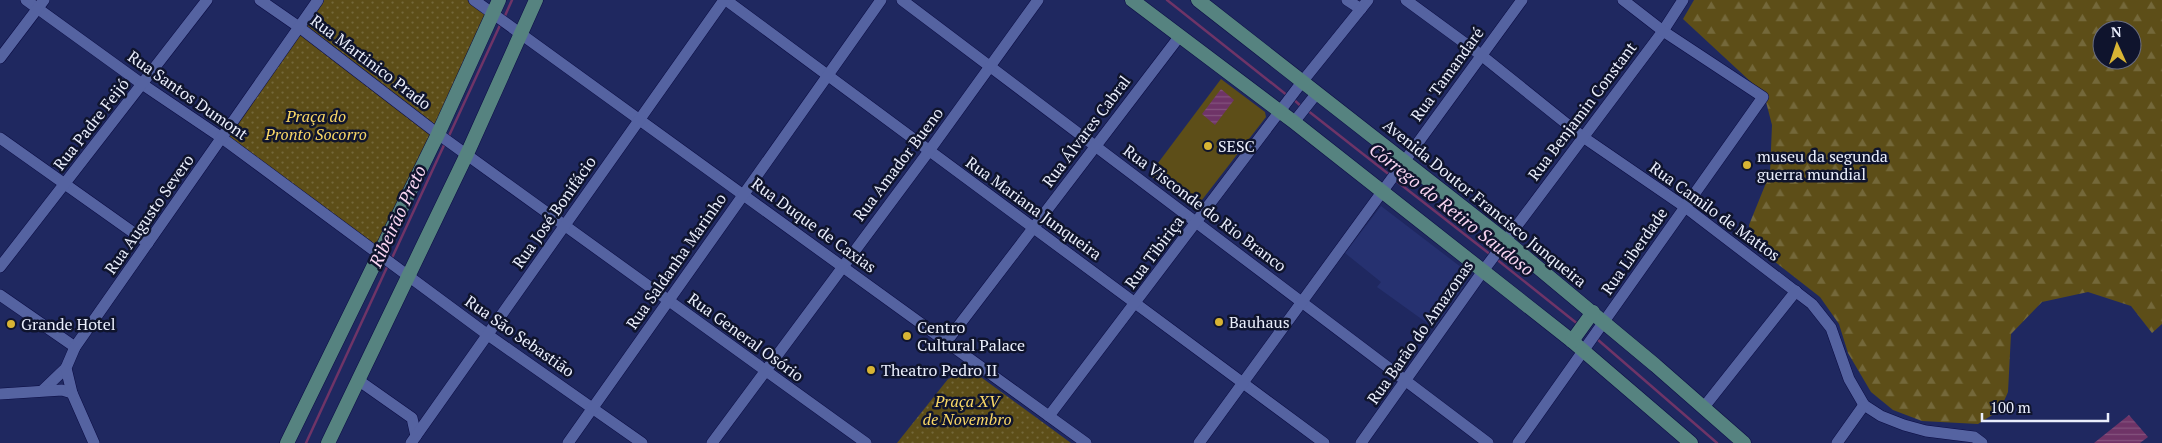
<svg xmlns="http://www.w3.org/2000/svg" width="2162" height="443" viewBox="0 0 2162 443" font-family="'PT Serif',serif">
<defs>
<pattern id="forest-firs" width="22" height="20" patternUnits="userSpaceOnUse" patternTransform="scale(1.25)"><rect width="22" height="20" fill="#5d4e18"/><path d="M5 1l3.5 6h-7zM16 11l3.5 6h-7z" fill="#74683a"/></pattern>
<pattern id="park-dots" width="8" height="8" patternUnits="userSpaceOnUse" patternTransform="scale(1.25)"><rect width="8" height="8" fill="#5d4e18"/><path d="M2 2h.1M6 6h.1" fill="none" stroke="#74683a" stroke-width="1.8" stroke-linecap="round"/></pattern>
<pattern id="water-rules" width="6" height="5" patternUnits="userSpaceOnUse" patternTransform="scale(1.25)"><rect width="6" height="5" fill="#6f3467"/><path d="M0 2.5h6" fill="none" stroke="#84527e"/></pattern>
</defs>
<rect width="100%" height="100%" fill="#1f2860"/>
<polygon fill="#263170" points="1381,206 1470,274 1470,277 1434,328 1377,287 1381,282 1345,253"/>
<path fill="url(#forest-firs)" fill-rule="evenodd" d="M1694,0H2162V324L2152,333L2131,306L2088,292L2042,302L2011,334L2008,392L2000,410L1978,424L1922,421L1893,410L1871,392L1848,353L1839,324L1820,297L1751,243L1749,225L1770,173L1772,125L1764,94L1683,19ZM2102,30H2132V60H2102Z"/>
<g fill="url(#park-dots)">
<polygon points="324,0 467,0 487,15 436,128 305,27"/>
<polygon points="301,33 433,135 376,248 228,138"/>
<polygon points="974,372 1071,443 897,443 948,379 961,373"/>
</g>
<polygon fill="#5d4e18" points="1221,79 1265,112 1266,117 1195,209 1149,175"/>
<g fill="url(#water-rules)">
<polygon points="1221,89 1234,100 1215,125 1202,114"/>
<polygon points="2129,415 2148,437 2140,443 2094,443"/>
</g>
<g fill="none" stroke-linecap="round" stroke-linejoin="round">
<g stroke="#6f3467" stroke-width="2.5">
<polyline points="1167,0 1288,96"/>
<polyline points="504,18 512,0"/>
<polyline points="1293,99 1302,107"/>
<polyline points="1307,110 1391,176"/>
<polyline points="448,138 501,23"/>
<polyline points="1395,180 1491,255"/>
<polyline points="392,258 445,143"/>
<polyline points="1495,258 1579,325"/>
<polyline points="1597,339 1717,443"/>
<polyline points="306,443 388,265"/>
</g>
<defs>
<g id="minor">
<polyline points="26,0 142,84 222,138 488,335 642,443"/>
<polyline points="260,0 299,27 438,134 866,443"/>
<polyline points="474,0 1086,443"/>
<polyline points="726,0 1324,443"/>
<polyline points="902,0 1488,443"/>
<polyline points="1347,0 1361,9"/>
<polyline points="1406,0 1481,55 1583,137 1685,207 1812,304 1831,328 1849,379 1864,405 1881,416 1904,425 1926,431 1974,437 1982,443"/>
<polyline points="0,58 44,0"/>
<polyline points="1294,122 1317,93"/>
<polyline points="0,138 148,243"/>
<polyline points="0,267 207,0"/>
<polyline points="0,295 75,347"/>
<polyline points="947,341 1179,37"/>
<polyline points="358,380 412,418 416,436"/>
<polyline points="43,390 66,368"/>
<polyline points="0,394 62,390 72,393"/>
<polyline points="1704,407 1796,291"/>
<polyline points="1049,416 1302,82 1368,0"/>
<polyline points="94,443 72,393 66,368 75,347 318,0"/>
<polyline points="411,443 724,0"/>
<polyline points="568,443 881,0"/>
<polyline points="712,443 929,151 1038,0"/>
<polyline points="1199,443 1522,0"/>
<polyline points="1361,443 1483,271 1663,31 1683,0"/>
<polyline points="1518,443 1763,97 1663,31 1623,0"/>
<polyline points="1837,443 1864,405"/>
</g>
<g id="major">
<polyline points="1132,0 1294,122 1572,341 1691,443"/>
<polyline points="1198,0 1506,241 1655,365 1744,443"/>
<polyline points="1572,341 1593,312"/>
<polyline points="287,443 438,134 499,0"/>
<polyline points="328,443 467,154 536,0"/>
</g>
</defs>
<use href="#minor" stroke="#0b0c43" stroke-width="12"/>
<use href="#major" stroke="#0b0c43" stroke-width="15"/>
<use href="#minor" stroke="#5563a1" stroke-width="11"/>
<use href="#major" stroke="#568380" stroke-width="14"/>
</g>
<g fill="#d8b434" stroke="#0f142d" stroke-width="2">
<circle cx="1208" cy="146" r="5"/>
<circle cx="1747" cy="165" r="5"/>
<circle cx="1219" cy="322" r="5"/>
<circle cx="11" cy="324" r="5"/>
<circle cx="907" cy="336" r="5"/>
<circle cx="871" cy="370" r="5"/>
</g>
<g text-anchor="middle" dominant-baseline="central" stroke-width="5" stroke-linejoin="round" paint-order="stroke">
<g font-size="16" fill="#eaeefc" stroke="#0f142d">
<text transform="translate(371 62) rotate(37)">Rua Martinico Prado</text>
<text transform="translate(1447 74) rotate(-54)">Rua Tamandaré</text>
<text transform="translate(188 95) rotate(35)">Rua Santos Dumont</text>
<text transform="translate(1582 111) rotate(-53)">Rua Benjamin Constant</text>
<text transform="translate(91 124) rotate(-52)">Rua Padre Feijó</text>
<text transform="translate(1086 131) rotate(-53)">Rua Álvares Cabral</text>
<text transform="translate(898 164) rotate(-53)">Rua Amador Bueno</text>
<text transform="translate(1485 203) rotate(39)">Avenida Doutor Francisco Junqueira</text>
<text transform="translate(1034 208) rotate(36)">Rua Mariana Junqueira</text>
<text transform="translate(1205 208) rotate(37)">Rua Visconde do Rio Branco</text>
<text transform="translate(1715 211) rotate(36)">Rua Camilo de Mattos</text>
<text transform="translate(554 212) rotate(-55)">Rua José Bonifácio</text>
<text transform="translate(149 214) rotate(-55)">Rua Augusto Severo</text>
<text transform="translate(814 225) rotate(36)">Rua Duque de Caxias</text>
<text transform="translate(1634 251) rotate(-55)">Rua Liberdade</text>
<text transform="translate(1154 252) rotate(-53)">Rua Tibiriça</text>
<text transform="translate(676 261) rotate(-55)">Rua Saldanha Marinho</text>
<text transform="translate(1420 332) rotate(-55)">Rua Barão do Amazonas</text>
<text transform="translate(520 336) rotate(35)">Rua São Sebastião</text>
<text transform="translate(746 337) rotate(36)">Rua General Osório</text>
</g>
<g font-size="16" font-style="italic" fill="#fad866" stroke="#0f142d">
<text x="316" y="116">Praça do<tspan x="316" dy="18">Pronto Socorro</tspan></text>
<text x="967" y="401">Praça XV<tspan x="967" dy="18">de Novembro</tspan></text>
</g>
<g font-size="16" fill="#eaeefc" stroke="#0f142d" text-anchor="start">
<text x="1218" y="146">SESC</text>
<text x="1757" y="156">museu da segunda<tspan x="1757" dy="18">guerra mundial</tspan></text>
<text x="1229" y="322">Bauhaus</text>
<text x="21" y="324">Grande Hotel</text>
<text x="917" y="327">Centro<tspan x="917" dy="18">Cultural Palace</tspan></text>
<text x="881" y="370">Theatro Pedro II</text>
</g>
<g font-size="18" font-style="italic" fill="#f9d5f2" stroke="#0f142d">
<text transform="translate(1452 209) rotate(38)">Córrego do Retiro Saudoso</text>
<text transform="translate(397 216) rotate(-65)">Ribeirão Preto</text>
</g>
</g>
<g transform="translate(2117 45) rotate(357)"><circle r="24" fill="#0f142d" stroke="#676b80"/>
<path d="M0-4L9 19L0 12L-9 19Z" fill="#d8b434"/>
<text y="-8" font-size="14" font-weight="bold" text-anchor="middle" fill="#eaeefc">N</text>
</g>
<path d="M1982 413v8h126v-8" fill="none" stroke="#eaeefc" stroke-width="2.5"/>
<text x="1990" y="413" font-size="15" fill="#eaeefc" stroke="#0f142d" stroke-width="4" paint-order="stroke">100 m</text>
</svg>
